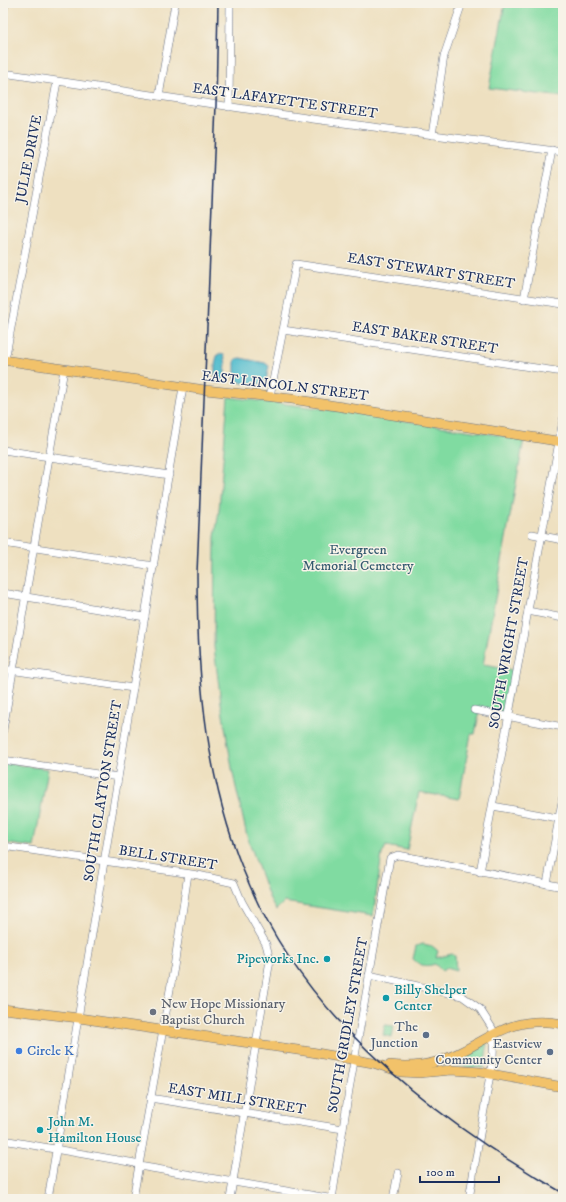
<svg xmlns="http://www.w3.org/2000/svg" width="566" height="1202" viewBox="0 0 566 1202" font-family="'IM FELL DW Pica',serif">
<rect width="100%" height="100%" fill="#f7f3e8"/>
<filter id="ink" filterUnits="userSpaceOnUse"><feTurbulence type="fractalNoise" baseFrequency=".025" numOctaves="2"/><feDisplacementMap in="SourceGraphic" scale="8" xChannelSelector="R" yChannelSelector="G"/><feConvolveMatrix kernelMatrix="1 2 1 2 8 2 1 2 1" color-interpolation-filters="sRGB"/></filter>
<filter id="wash" filterUnits="userSpaceOnUse"><feTurbulence type="fractalNoise" baseFrequency=".012" numOctaves="4" result="noise"/><feDisplacementMap in="SourceGraphic" scale="16" xChannelSelector="R" yChannelSelector="G"/><feGaussianBlur stdDeviation="0.9" result="paint"/><feColorMatrix in="noise" values="0 0 0 0 0 0 0 0 0 0 0 0 0 0 0 0 0 1.4 0 .05"/><feComposite in="paint" operator="in"/></filter>
<g filter="url(#wash)">
<rect width="100%" height="100%" fill="#eee0c0"/>
<g fill="#80dba1" stroke="#4e8580">
<polygon points="505,3 563,3 563,97 489,88"/>
<polygon points="228,397 342,411 524,439 483,665 513,670 506,712 480,708 475,734 471,734 459,799 419,792 407,850 386,846 382,854 373,916 284,902 276,910 269,897 247,836 233,774 221,703 214,647 215,537 219,510"/>
<polygon points="3,763 48,769 34,847 3,843"/>
<path d="M423,944L432,946L438,951L436,958L452,954L455,956L456,971L446,968L442,971L435,964C426,967 420,966 413,959L416,946Z"/>
<polygon points="385,1025 394,1026 392,1037 383,1035"/>
<polygon points="486,1042 487,1048 484,1068 444,1065"/>
</g>
<g fill="#52bdce" stroke="#367696">
<path d="M218,354L224,355L226,364L224,380L218,383L215,382C215,373 214,362 218,354Z"/>
<polygon points="240,358 265,363 269,366 266,381 263,384 242,383 235,379 235,361 236,359"/>
</g>
</g>
<g filter="url(#ink)">
<g fill="none" stroke-linecap="round" stroke-linejoin="round">
<defs>
<g id="minor">
<polyline points="3,14 5,3"/>
<polyline points="3,73 313,119 563,152"/>
<polyline points="159,96 175,3"/>
<polyline points="229,107 230,3"/>
<polyline points="432,135 444,56 462,3"/>
<polyline points="524,299 552,150"/>
<polyline points="283,330 563,372"/>
<polyline points="5,360 57,82"/>
<polyline points="270,396 296,264 563,304"/>
<polyline points="3,450 169,475"/>
<polyline points="532,534 563,540"/>
<polyline points="3,543 154,566"/>
<polyline points="3,593 145,617"/>
<polyline points="528,611 563,618"/>
<polyline points="3,669 133,688"/>
<polyline points="474,710 563,727"/>
<polyline points="3,730 64,369"/>
<polyline points="3,760 118,777"/>
<polyline points="493,806 563,819"/>
<polyline points="3,846 198,875 234,883 242,902 266,944 270,960 230,1199"/>
<polyline points="480,872 563,420"/>
<polyline points="547,884 563,796"/>
<polyline points="369,975 462,996 480,1009 492,1028 494,1033 493,1057 469,1199"/>
<polyline points="150,1098 343,1129"/>
<polyline points="3,1140 135,1163 139,1166 334,1199"/>
<polyline points="48,1199 183,387"/>
<polyline points="133,1199 174,967 188,874"/>
<polyline points="332,1199 349,1090 390,858 398,855 563,887"/>
<polyline points="393,1199 398,1173"/>
</g>
<g id="major">
<polyline points="3,360 205,390 292,399 563,442"/>
<polyline points="3,1009 79,1018 311,1052 373,1063 401,1072 419,1073 452,1070 480,1072 563,1087"/>
<path d="M390,1065C407,1067 423,1066 439,1061C487,1045 505,1013 563,1024"/>
</g>
</defs>
<use href="#minor" stroke="#656d80" stroke-width="8"/>
<use href="#major" stroke="#656d80" stroke-width="10"/>
<use href="#minor" stroke="#fff" stroke-width="7"/>
<use href="#major" stroke="#f2c26a" stroke-width="9"/>
<path stroke="#1b2f5e" stroke-width="1.5" d="M218,3L216,105L197,573C197,680 206,787 250,886C308,1021 439,1122 563,1193"/>
</g>
</g>
<g fill="#0f9aa8" stroke="#f7f3e8" stroke-width="1.5">
<circle cx="327" cy="959" r="4"/>
<circle cx="386" cy="998" r="4"/>
<circle cx="40" cy="1130" r="4"/>
</g>
<circle fill="#6b7280" stroke="#f7f3e8" stroke-width="1.5" cx="153" cy="1012" r="4"/>
<g fill="#5c6f8a" stroke="#f7f3e8" stroke-width="1.5">
<circle cx="426" cy="1035" r="4"/>
<circle cx="550" cy="1052" r="4"/>
</g>
<circle fill="#3f7fe0" stroke="#f7f3e8" stroke-width="1.5" cx="19" cy="1051" r="4"/>
<g text-anchor="middle" dominant-baseline="central" stroke-width="3" stroke-linejoin="round" paint-order="stroke">
<g font-size="14" fill="#1b2f5e" stroke="#f7f3e8">
<text transform="translate(285 101) rotate(8)">EAST LAFAYETTE STREET</text>
<text transform="translate(29 159) rotate(-79)">JULIE DRIVE</text>
<text transform="translate(431 271) rotate(9)">EAST STEWART STREET</text>
<text transform="translate(425 338) rotate(9)">EAST BAKER STREET</text>
<text transform="translate(285 386) rotate(7)">EAST LINCOLN STREET</text>
<text transform="translate(509 643) rotate(-80)">SOUTH WRIGHT STREET</text>
<text transform="translate(103 791) rotate(-81)">SOUTH CLAYTON STREET</text>
<text transform="translate(168 858) rotate(9)">BELL STREET</text>
<text transform="translate(348 1025) rotate(-80)">SOUTH GRIDLEY STREET</text>
<text transform="translate(237 1099) rotate(9)">EAST MILL STREET</text>
</g>
<g font-size="14" fill="#345a6f" stroke="#f7f3e8">
<text x="358" y="550">Evergreen<tspan x="358" dy="16">Memorial Cemetery</tspan></text>
</g>
<g font-size="14" fill="#0d838f" stroke="#f7f3e8" text-anchor="start">
<text x="319" y="959" text-anchor="end">Pipeworks Inc.</text>
<text x="394" y="990">Billy Shelper<tspan x="394" dy="16">Center</tspan></text>
<text x="48" y="1122">John M.<tspan x="48" dy="16">Hamilton House</tspan></text>
</g>
<g font-size="14" fill="#5b616d" stroke="#f7f3e8" text-anchor="start">
<text x="161" y="1004">New Hope Missionary<tspan x="161" dy="16">Baptist Church</tspan></text>
</g>
<g font-size="14" fill="#4e5e75" stroke="#f7f3e8" text-anchor="end">
<text x="418" y="1027">The<tspan x="418" dy="16">Junction</tspan></text>
<text x="542" y="1044">Eastview<tspan x="542" dy="16">Community Center</tspan></text>
</g>
<g font-size="14" fill="#366cbe" stroke="#f7f3e8" text-anchor="start">
<text x="27" y="1051">Circle K</text>
</g>
</g>
<rect width="566" height="1202" fill="none" stroke="#f7f3e8" stroke-width="16"/>
<path d="M420 1176v6h79v-6" fill="none" stroke="#1b2f5e" stroke-width="2"/>
<text x="426" y="1176" font-size="12" fill="#1b2f5e" stroke="#f7f3e8" stroke-width="3" paint-order="stroke">100 m</text>
</svg>
